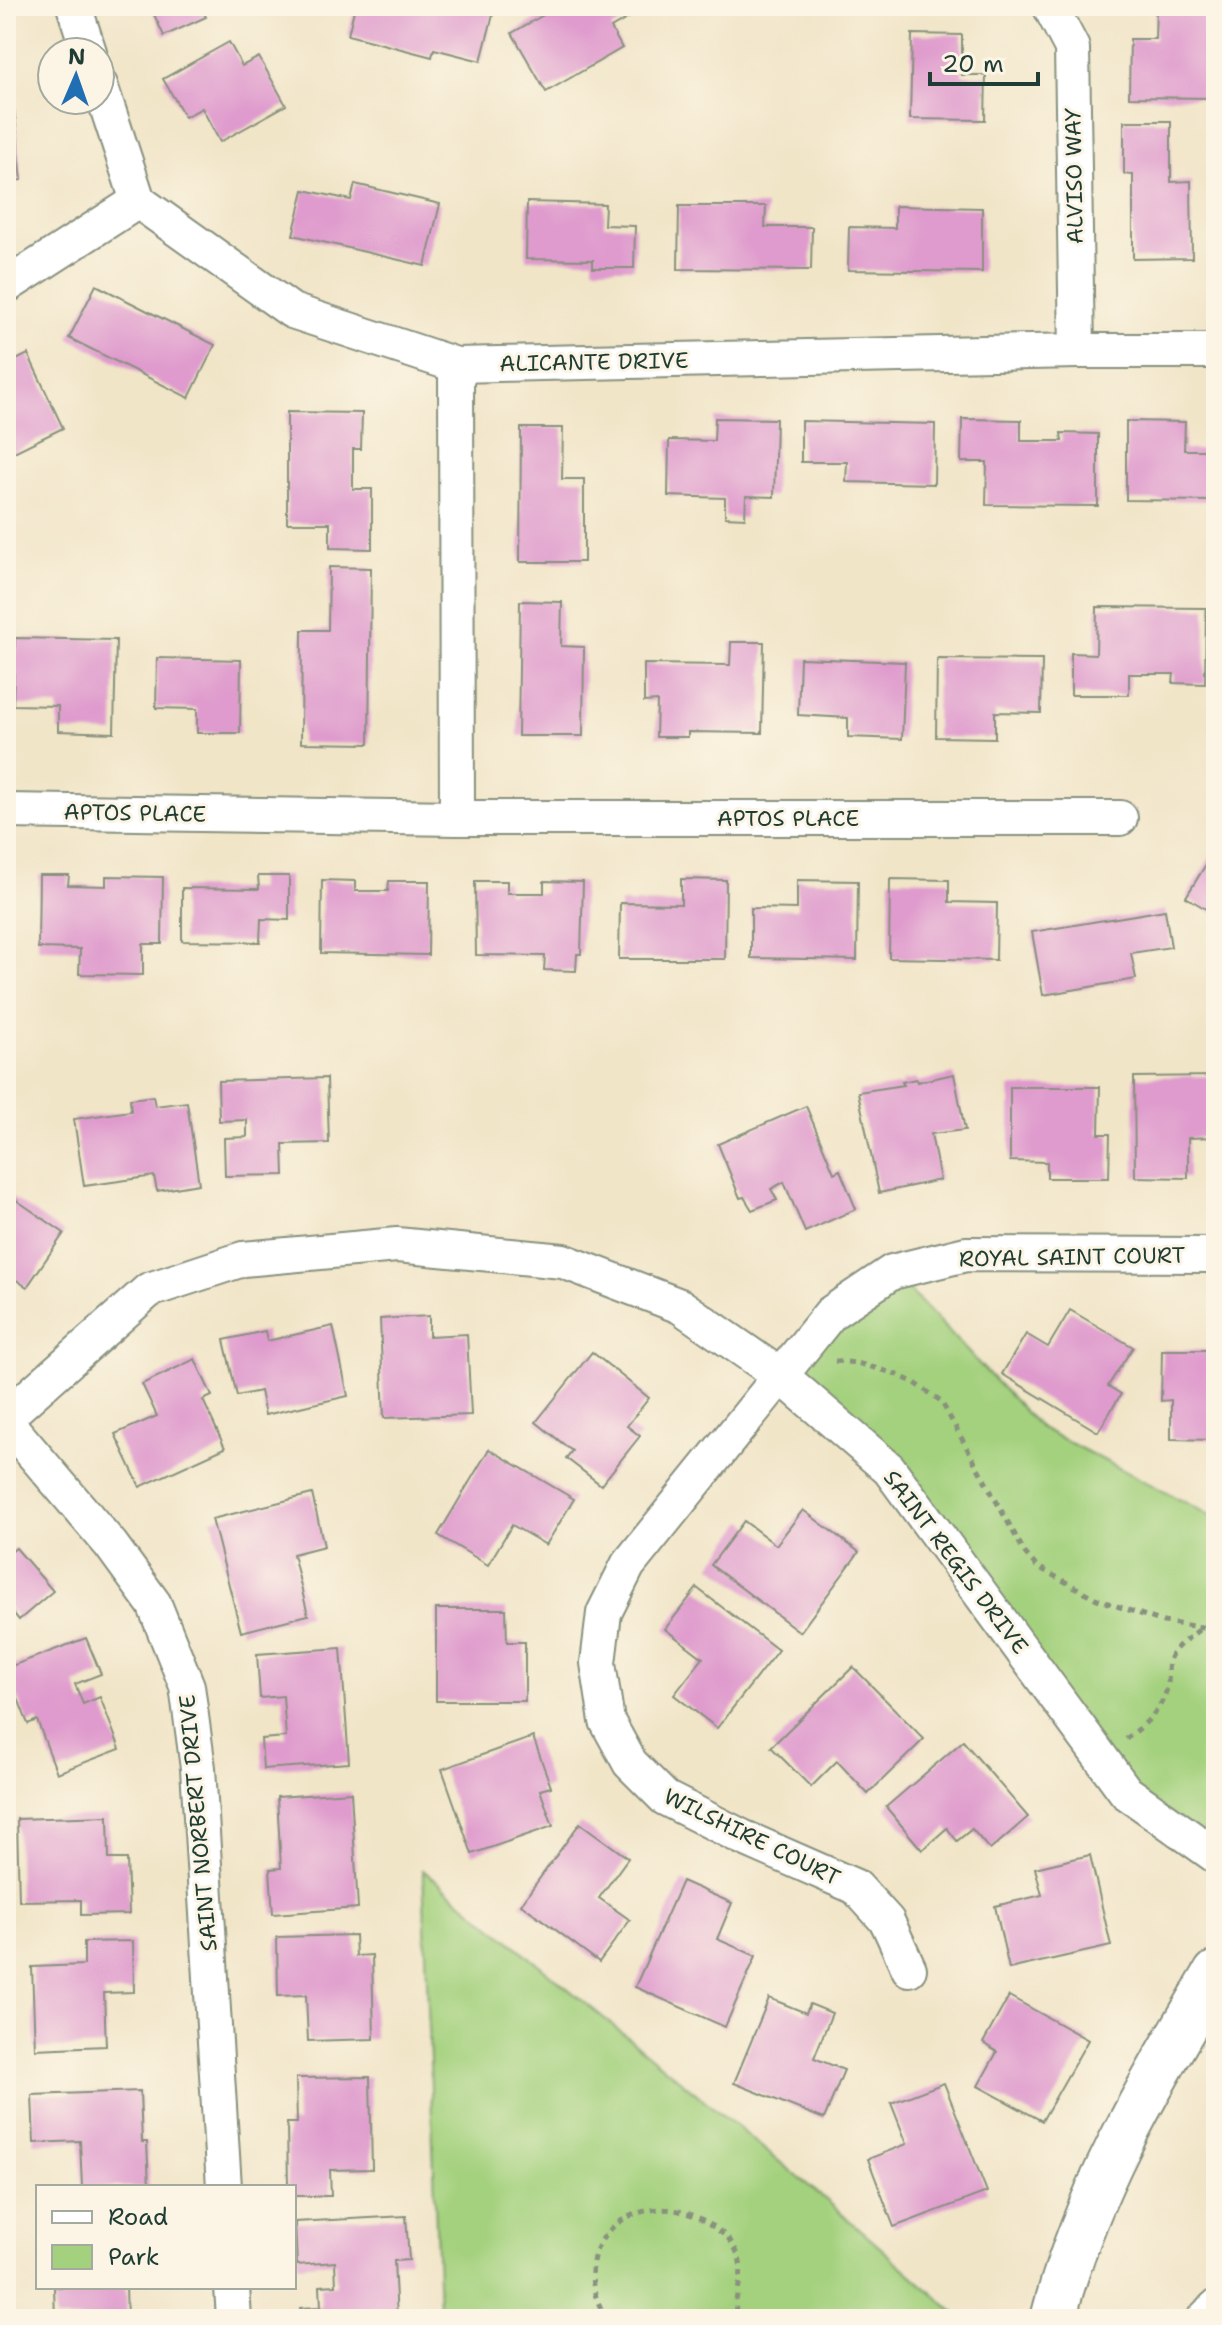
<svg xmlns="http://www.w3.org/2000/svg" width="1222" height="2325" viewBox="0 0 1222 2325" font-family="'Shantell Sans',sans-serif">
<rect width="100%" height="100%" fill="#fcf5e5"/>
<filter id="ink" filterUnits="userSpaceOnUse"><feTurbulence type="fractalNoise" baseFrequency=".0125" numOctaves="2"/><feDisplacementMap in="SourceGraphic" scale="16" xChannelSelector="R" yChannelSelector="G"/><feConvolveMatrix kernelMatrix="1 2 1 2 8 2 1 2 1" color-interpolation-filters="sRGB"/></filter>
<filter id="wash" filterUnits="userSpaceOnUse"><feTurbulence type="fractalNoise" baseFrequency=".006" numOctaves="4" result="noise"/><feDisplacementMap in="SourceGraphic" scale="32" xChannelSelector="R" yChannelSelector="G"/><feGaussianBlur stdDeviation="1.8" result="paint"/><feColorMatrix in="noise" values="0 0 0 0 0 0 0 0 0 0 0 0 0 0 0 0 0 1.4 0 .05"/><feComposite in="paint" operator="in"/></filter>
<g filter="url(#wash)">
<rect width="100%" height="100%" fill="#f1e5c8"/>
<g fill="#a4d17e" stroke="#628759" stroke-width="2">
<polygon points="892,1272 1039,1427 1216,1518 1216,1856 1126,1792 889,1469 781,1376"/>
<polygon points="423,1870 825,2199 962,2319 453,2319 439,2310"/>
</g>
<g id="blocks">
<g fill="#df9bcd">
<polygon points="150,6 201,6 206,17 164,36"/>
<polygon points="355,6 476,6 494,11 481,61 434,49 432,57 348,35"/>
<polygon points="559,6 649,6 611,28 622,48 546,92 512,33"/>
<polygon points="1156,6 1216,6 1215,98 1129,97 1130,39 1155,39"/>
<polygon points="912,34 962,35 962,75 986,75 985,120 910,119"/>
<polygon points="229,42 242,66 259,57 286,105 220,142 202,108 185,117 163,79"/>
<polygon points="6,55 8,55 22,180 6,182"/>
<polygon points="1124,121 1171,121 1171,182 1191,181 1192,258 1133,259 1133,175 1124,174"/>
<polygon points="355,184 440,204 425,266 293,235 304,190 351,200"/>
<polygon points="527,202 605,204 604,225 635,226 634,268 593,268 593,260 526,259"/>
<polygon points="679,206 766,206 765,227 812,227 811,270 678,269"/>
<polygon points="895,206 982,208 982,272 848,270 849,227 895,228"/>
<polygon points="96,285 215,345 189,398 69,338"/>
<polygon points="28,354 63,428 6,456 6,365"/>
<polygon points="287,412 362,413 361,449 353,449 353,489 372,489 372,549 330,548 330,523 287,523"/>
<polygon points="715,418 776,419 774,497 746,496 745,518 725,517 725,498 668,496 669,440 714,441"/>
<polygon points="962,419 1021,420 1021,441 1062,441 1061,433 1098,434 1098,506 986,505 987,462 961,462"/>
<polygon points="801,421 935,424 934,484 846,482 847,462 801,462"/>
<polygon points="1126,421 1185,422 1184,450 1216,450 1216,501 1126,500"/>
<polygon points="521,428 563,428 562,479 584,479 584,562 520,562"/>
<polygon points="329,567 371,568 369,744 301,743 302,630 328,630"/>
<polygon points="520,601 562,602 561,646 584,647 583,736 518,736"/>
<polygon points="1097,607 1206,608 1205,684 1173,683 1174,674 1129,674 1129,695 1071,695 1071,653 1096,654"/>
<polygon points="15,638 116,640 114,733 58,731 58,706 13,705"/>
<polygon points="731,642 764,642 762,733 688,732 688,737 656,737 657,701 644,702 644,664 730,665"/>
<polygon points="157,658 241,660 240,733 197,733 197,709 156,708"/>
<polygon points="800,658 905,662 902,739 848,737 848,718 798,715"/>
<polygon points="937,659 1042,660 1041,713 995,712 995,738 936,737"/>
<polygon points="1216,848 1216,915 1186,897"/>
<polygon points="39,875 69,875 68,885 106,886 106,876 163,877 162,944 143,944 143,975 79,974 80,949 38,948"/>
<polygon points="258,876 289,876 289,920 261,919 260,942 182,941 182,888 259,889"/>
<polygon points="681,879 726,880 725,959 619,959 620,903 681,904"/>
<polygon points="890,879 949,880 949,902 997,903 996,960 889,958"/>
<polygon points="322,880 355,881 355,891 388,891 389,881 429,881 428,955 321,953"/>
<polygon points="797,880 858,881 857,960 751,958 751,908 797,909"/>
<polygon points="475,881 507,881 507,893 544,893 544,881 583,882 581,954 577,954 576,971 544,970 545,956 476,955"/>
<polygon points="1165,910 1171,947 1131,953 1136,979 1043,995 1032,932"/>
<polygon points="954,1074 965,1130 931,1134 940,1180 879,1193 858,1092 904,1085 902,1082 916,1079 917,1082"/>
<polygon points="1216,1076 1216,1137 1188,1138 1188,1178 1135,1177 1134,1077"/>
<polygon points="327,1078 329,1143 283,1144 284,1175 225,1176 224,1138 247,1137 247,1120 219,1121 218,1081"/>
<polygon points="1010,1087 1100,1087 1099,1134 1110,1134 1109,1178 1047,1178 1047,1162 1010,1161"/>
<polygon points="153,1096 155,1106 187,1102 199,1184 157,1191 154,1176 84,1186 74,1119 131,1111 130,1099"/>
<polygon points="806,1106 834,1173 840,1170 856,1209 805,1232 784,1182 771,1189 777,1200 752,1210 744,1197 740,1198 718,1144"/>
<polygon points="6,1193 64,1233 27,1287 6,1273"/>
<polygon points="1070,1310 1133,1347 1108,1386 1121,1394 1098,1432 1002,1374 1026,1334 1048,1347"/>
<polygon points="429,1316 429,1336 467,1334 471,1415 384,1418 380,1319"/>
<polygon points="333,1326 348,1396 265,1415 260,1391 237,1396 224,1340 265,1331 267,1341"/>
<polygon points="1162,1350 1216,1350 1216,1440 1171,1439 1171,1400 1161,1401"/>
<polygon points="592,1352 649,1398 627,1426 640,1436 601,1485 566,1458 572,1451 536,1422"/>
<polygon points="195,1359 212,1396 203,1400 225,1448 140,1487 115,1434 157,1416 142,1384"/>
<polygon points="489,1449 574,1499 546,1545 512,1525 488,1565 438,1535"/>
<polygon points="312,1494 324,1546 293,1554 308,1615 241,1632 212,1519"/>
<polygon points="803,1510 859,1552 800,1632 711,1565 744,1521 776,1545"/>
<polygon points="16,1548 53,1591 19,1620 6,1604 6,1556"/>
<polygon points="697,1588 778,1650 717,1728 674,1695 703,1658 665,1629"/>
<polygon points="436,1609 506,1609 507,1642 525,1642 525,1701 436,1701"/>
<polygon points="86,1638 101,1674 75,1684 83,1704 100,1697 120,1749 57,1773 37,1720 28,1724 6,1668"/>
<polygon points="341,1648 349,1763 263,1769 261,1739 286,1737 283,1696 260,1698 257,1654"/>
<polygon points="853,1667 924,1739 868,1794 837,1761 811,1787 771,1747"/>
<polygon points="533,1737 551,1787 540,1790 553,1826 472,1854 442,1769"/>
<polygon points="963,1741 1028,1817 990,1850 972,1829 957,1841 947,1828 922,1850 886,1807"/>
<polygon points="351,1792 358,1908 273,1914 270,1869 281,1868 277,1797"/>
<polygon points="108,1816 109,1859 127,1859 129,1914 81,1915 81,1900 19,1901 17,1819"/>
<polygon points="580,1823 628,1858 599,1898 630,1920 599,1962 521,1904"/>
<polygon points="1090,1855 1111,1946 1009,1969 995,1906 1042,1895 1035,1868"/>
<polygon points="682,1881 732,1903 717,1939 756,1956 725,2027 635,1987"/>
<polygon points="355,1935 356,1956 372,1955 374,2039 308,2041 306,1995 278,1996 277,1937"/>
<polygon points="133,1941 134,1992 104,1993 106,2046 35,2049 32,1967 84,1965 84,1942"/>
<polygon points="1009,1996 1088,2040 1042,2121 978,2086 997,2052 983,2043"/>
<polygon points="769,1998 806,2013 810,2004 832,2013 814,2058 844,2070 824,2119 734,2083"/>
<polygon points="370,2077 372,2169 330,2170 331,2196 294,2196 294,2187 288,2187 287,2123 297,2123 296,2078"/>
<polygon points="944,2083 987,2192 894,2227 868,2159 907,2144 891,2103"/>
<polygon points="140,2091 142,2142 147,2142 149,2187 82,2187 80,2141 34,2143 32,2095"/>
<polygon points="406,2216 409,2260 394,2261 397,2319 301,2319 300,2308 321,2307 320,2286 336,2285 335,2262 297,2265 295,2222"/>
<polygon points="54,2287 126,2287 127,2319 55,2319"/>
</g>
</g>
</g>
<g filter="url(#ink)">
<use href="#blocks" fill-opacity="0" stroke="#88917e" stroke-width="2"/>
<g fill="none" stroke-linecap="round" stroke-linejoin="round">
<defs>
<g id="minor">
<polyline points="74,6 89,52"/>
<polyline points="1050,6 1072,48 1077,351"/>
<polyline points="100,85 138,201 292,311 456,365 1077,351 1216,351"/>
<polyline points="6,286 138,201"/>
<polyline points="456,365 457,818"/>
<polyline points="6,811 457,818 1120,818"/>
<polyline points="6,1417 149,1290 243,1259 397,1245 563,1261 680,1306 781,1376 889,1469 1126,1792 1216,1856"/>
<polyline points="6,1422 111,1545 154,1604 187,1686 198,1768 224,2187"/>
<polyline points="909,1969 887,1921 856,1887 742,1837 665,1798 630,1763 607,1721 598,1663 604,1613 628,1565 831,1313 892,1272 966,1254 1216,1255"/>
<polyline points="232,2287 234,2319"/>
<polyline points="1204,2319 1216,2307"/>
</g>
<path id="tertiary" d="M1053,2319C1086,2190 1149,2086 1216,1973"/>
</defs>
<use href="#minor" stroke="#88917e" stroke-width="38"/>
<use href="#tertiary" stroke="#88917e" stroke-width="48"/>
<g stroke="#88917e" stroke-width="5" stroke-dasharray="6 6" stroke-linecap="butt">
<polyline points="835,1361 857,1363 893,1373 915,1383 941,1401 1025,1553 1036,1566 1097,1599 1163,1622 1216,1629"/>
<path d="M1126,1739C1146,1724 1163,1709 1168,1684C1169,1676 1167,1666 1170,1658C1176,1644 1192,1637 1202,1627"/>
<path d="M607,2319C556,2240 646,2178 712,2226C718,2230 727,2236 731,2242C753,2273 730,2292 737,2319"/>
</g>
<use href="#minor" stroke="#fff" stroke-width="34"/>
<use href="#tertiary" stroke="#fff" stroke-width="44"/>
</g>
</g>
<g text-anchor="middle" dominant-baseline="central" stroke-width="6" stroke-linejoin="round" paint-order="stroke">
<g font-size="22" fill="#1f3d34" stroke="#fcf5e5">
<text transform="translate(1074 176) rotate(-91)">ALVISO WAY</text>
<text transform="translate(594 362) rotate(-1)">ALICANTE DRIVE</text>
<text transform="translate(135 813) rotate(1)">APTOS PLACE</text>
<text x="788" y="818">APTOS PLACE</text>
<text transform="translate(1072 1257) rotate(-1)">ROYAL SAINT COURT</text>
<text transform="translate(956 1562) rotate(53)">SAINT REGIS DRIVE</text>
<text transform="translate(198 1823) rotate(-95)">SAINT NORBERT DRIVE</text>
<text transform="translate(752 1837) rotate(26)">WILSHIRE COURT</text>
</g>
</g>
<rect width="1222" height="2325" fill="none" stroke="#fcf5e5" stroke-width="32"/>
<rect x="36" y="2185" width="260" height="104" fill="#fcf5e5" stroke="#a4ab9e" stroke-width="2"/>
<rect x="52" y="2211" width="40" height="12" fill="#ffffff" stroke="#a4ab9e" stroke-width="2"/>
<text x="108" y="2225" font-size="24" fill="#1f3d34">Road</text>
<rect x="52" y="2245" width="40" height="24" fill="#a4d17e" stroke="#a4ab9e" stroke-width="2"/>
<text x="108" y="2265" font-size="24" fill="#1f3d34">Park</text>
<g transform="translate(76 76) rotate(2)"><circle r="38" fill="#fcf5e5" stroke="#a4ab9e" stroke-width="2"/>
<path d="M0-6L14 30L0 20L-14 30Z" fill="#1f6fb2"/>
<text y="-12" font-size="22" font-weight="bold" text-anchor="middle" fill="#1f3d34">N</text>
</g>
<path d="M930 72v12h108v-12" fill="none" stroke="#1f3d34" stroke-width="4"/>
<text x="942" y="72" font-size="24" fill="#1f3d34" stroke="#fcf5e5" stroke-width="6" paint-order="stroke">20 m</text>
</svg>
